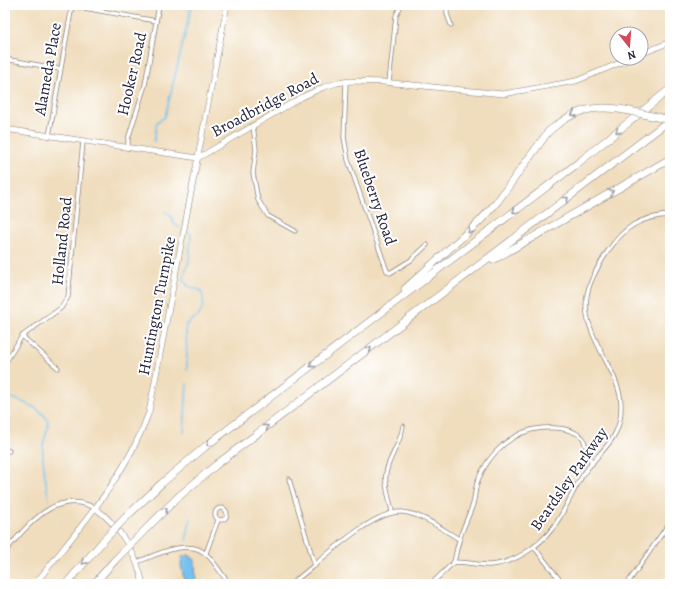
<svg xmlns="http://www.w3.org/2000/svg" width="675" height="589" viewBox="0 0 675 589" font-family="Alegreya,serif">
<rect width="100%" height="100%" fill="#fff"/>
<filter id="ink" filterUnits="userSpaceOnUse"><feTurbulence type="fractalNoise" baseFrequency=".025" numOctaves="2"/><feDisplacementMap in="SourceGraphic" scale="8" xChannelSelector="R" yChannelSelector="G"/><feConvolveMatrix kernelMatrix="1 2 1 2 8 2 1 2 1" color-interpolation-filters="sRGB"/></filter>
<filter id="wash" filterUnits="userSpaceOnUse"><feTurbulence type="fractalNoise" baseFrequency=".012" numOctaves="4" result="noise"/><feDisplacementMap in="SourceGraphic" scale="16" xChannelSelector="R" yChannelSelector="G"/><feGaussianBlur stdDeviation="0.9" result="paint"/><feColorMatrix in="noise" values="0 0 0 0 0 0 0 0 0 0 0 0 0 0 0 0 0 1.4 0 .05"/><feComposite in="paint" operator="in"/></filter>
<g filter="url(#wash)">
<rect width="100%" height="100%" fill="#f0ddbd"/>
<polygon fill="#75c1ef" stroke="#4c7295" points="189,555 195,560 196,584 185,584 181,565 182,557"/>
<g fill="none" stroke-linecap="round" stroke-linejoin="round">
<g stroke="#75c1ef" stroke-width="1.5">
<polyline points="154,142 157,122 165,117 192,5"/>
<polyline points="165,211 172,217 174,224 180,228"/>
<path d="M187,370L186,325C190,319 195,319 199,315C204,308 205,297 200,290L188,286L184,281L186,268L189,262L191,235L189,232"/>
<path d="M5,396C17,399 47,410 48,423C49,431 43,439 43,448C42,465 46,483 49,500"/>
<polyline points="184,432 187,384"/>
<polyline points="186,541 191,517"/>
</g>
</g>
</g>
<g filter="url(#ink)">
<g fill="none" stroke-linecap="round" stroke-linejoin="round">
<defs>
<g id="street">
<polyline points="68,5 156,21"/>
<polyline points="447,5 447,14 451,25"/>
<polyline points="5,59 60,69"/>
<polyline points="346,82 344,137 348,160 387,271 390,273 411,260 427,245"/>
<polyline points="389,83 396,16 401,5"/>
<polyline points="253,125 256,150 253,173 258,200 268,216 295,231"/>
<polyline points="49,136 72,6"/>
<polyline points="128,148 128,139 145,85 159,5"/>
<polyline points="22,336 58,368"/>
<polyline points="5,363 22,336 61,308 68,297 83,142"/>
<polyline points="5,450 9,451"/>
<polyline points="289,479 315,566"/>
<circle cx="221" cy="514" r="6"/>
<path d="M392,512C390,500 384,485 386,473C389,456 400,446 403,426"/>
<polyline points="534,547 563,584"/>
<path d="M5,551C29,525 55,488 95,508"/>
<polyline points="206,553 218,520"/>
<path d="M137,562C156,555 189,537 207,555C216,563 221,575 230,584"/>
<path d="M454,562C456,554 457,546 460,538C463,527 469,516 473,504C475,496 475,488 478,480C489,453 513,430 543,428C557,427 573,429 583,438L592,464"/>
<path d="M291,584C317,565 371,510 402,512C422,514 442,529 459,539"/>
<path d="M431,584L454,562C466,562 478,565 490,565C518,563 547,541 560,517C569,502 575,486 585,472C602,448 622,439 621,405C621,391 615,378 608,365C583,317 575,300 608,251C625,226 640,217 670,215"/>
<polyline points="627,584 668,525"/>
</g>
<g id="secondary">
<polyline points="641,54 670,42"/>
<polyline points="5,129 198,158 302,97 324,87 337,83 350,81 383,82 503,94 576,81 632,58"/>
<path d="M95,508C120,526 137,555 143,584"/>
<path d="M35,584C78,529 126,478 149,412L227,5"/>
</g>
<g id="highway">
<polyline points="493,260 670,159"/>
<path d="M405,289L480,221L497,202L548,132C573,110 593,104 625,110"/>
<polyline points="125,518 162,483 206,446 578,163 670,89"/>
<polyline points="138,537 177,498 216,465 670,120"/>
<polyline points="66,584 104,540"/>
<polyline points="94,584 115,560"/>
</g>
</defs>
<use href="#street" stroke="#89807c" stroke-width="5"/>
<use href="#secondary" stroke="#89807c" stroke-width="6"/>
<use href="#highway" stroke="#89807c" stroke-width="8"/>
<use href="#street" stroke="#fff" stroke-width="3.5"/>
<use href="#secondary" stroke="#fff" stroke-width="5"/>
<use href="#highway" stroke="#fff" stroke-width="7"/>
<defs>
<g id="highway-bridge">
<polyline points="625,110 670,120"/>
<polyline points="104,540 125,518"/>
<polyline points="115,560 138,537"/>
</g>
</defs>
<use href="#highway-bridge" stroke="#89807c" stroke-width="8" stroke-linecap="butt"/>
<use href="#highway-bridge" stroke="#fff" stroke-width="7"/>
</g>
<defs><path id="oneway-chevron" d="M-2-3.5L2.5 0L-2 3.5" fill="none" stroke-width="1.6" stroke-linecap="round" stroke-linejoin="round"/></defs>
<g stroke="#9c9ca7">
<use href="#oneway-chevron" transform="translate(574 114) rotate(156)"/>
<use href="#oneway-chevron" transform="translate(618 131) rotate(142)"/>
<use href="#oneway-chevron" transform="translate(611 192) rotate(-29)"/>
<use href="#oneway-chevron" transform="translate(566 199) rotate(-38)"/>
<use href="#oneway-chevron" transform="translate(515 211) rotate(143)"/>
<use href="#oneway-chevron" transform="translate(470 231) rotate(137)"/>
<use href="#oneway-chevron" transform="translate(369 349) rotate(-37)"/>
<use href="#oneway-chevron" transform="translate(312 365) rotate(143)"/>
<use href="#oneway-chevron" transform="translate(266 427) rotate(-37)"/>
<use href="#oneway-chevron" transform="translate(209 444) rotate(142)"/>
<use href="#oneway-chevron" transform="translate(165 510) rotate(-43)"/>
<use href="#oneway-chevron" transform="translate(84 562) rotate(131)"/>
</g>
</g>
<g text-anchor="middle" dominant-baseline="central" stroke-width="4" stroke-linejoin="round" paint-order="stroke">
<g font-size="16" fill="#22223b" stroke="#fff">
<text transform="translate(48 69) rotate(-80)">Alameda Place</text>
<text transform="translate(132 74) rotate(-77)">Hooker Road</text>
<text transform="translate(265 105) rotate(-28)">Broadbridge Road</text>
<text transform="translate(375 197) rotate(71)">Blueberry Road</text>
<text transform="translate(62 241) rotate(-84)">Holland Road</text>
<text transform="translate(157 306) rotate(-79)">Huntington Turnpike</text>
<text transform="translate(569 479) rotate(-55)">Beardsley Parkway</text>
</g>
</g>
<rect width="675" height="589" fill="none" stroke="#fff" stroke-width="20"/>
<g transform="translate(629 46) rotate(163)"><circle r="19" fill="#ffffff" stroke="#a7a7b1"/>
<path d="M0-3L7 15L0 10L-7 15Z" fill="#d1495b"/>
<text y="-6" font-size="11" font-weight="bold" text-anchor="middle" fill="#22223b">N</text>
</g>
</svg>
